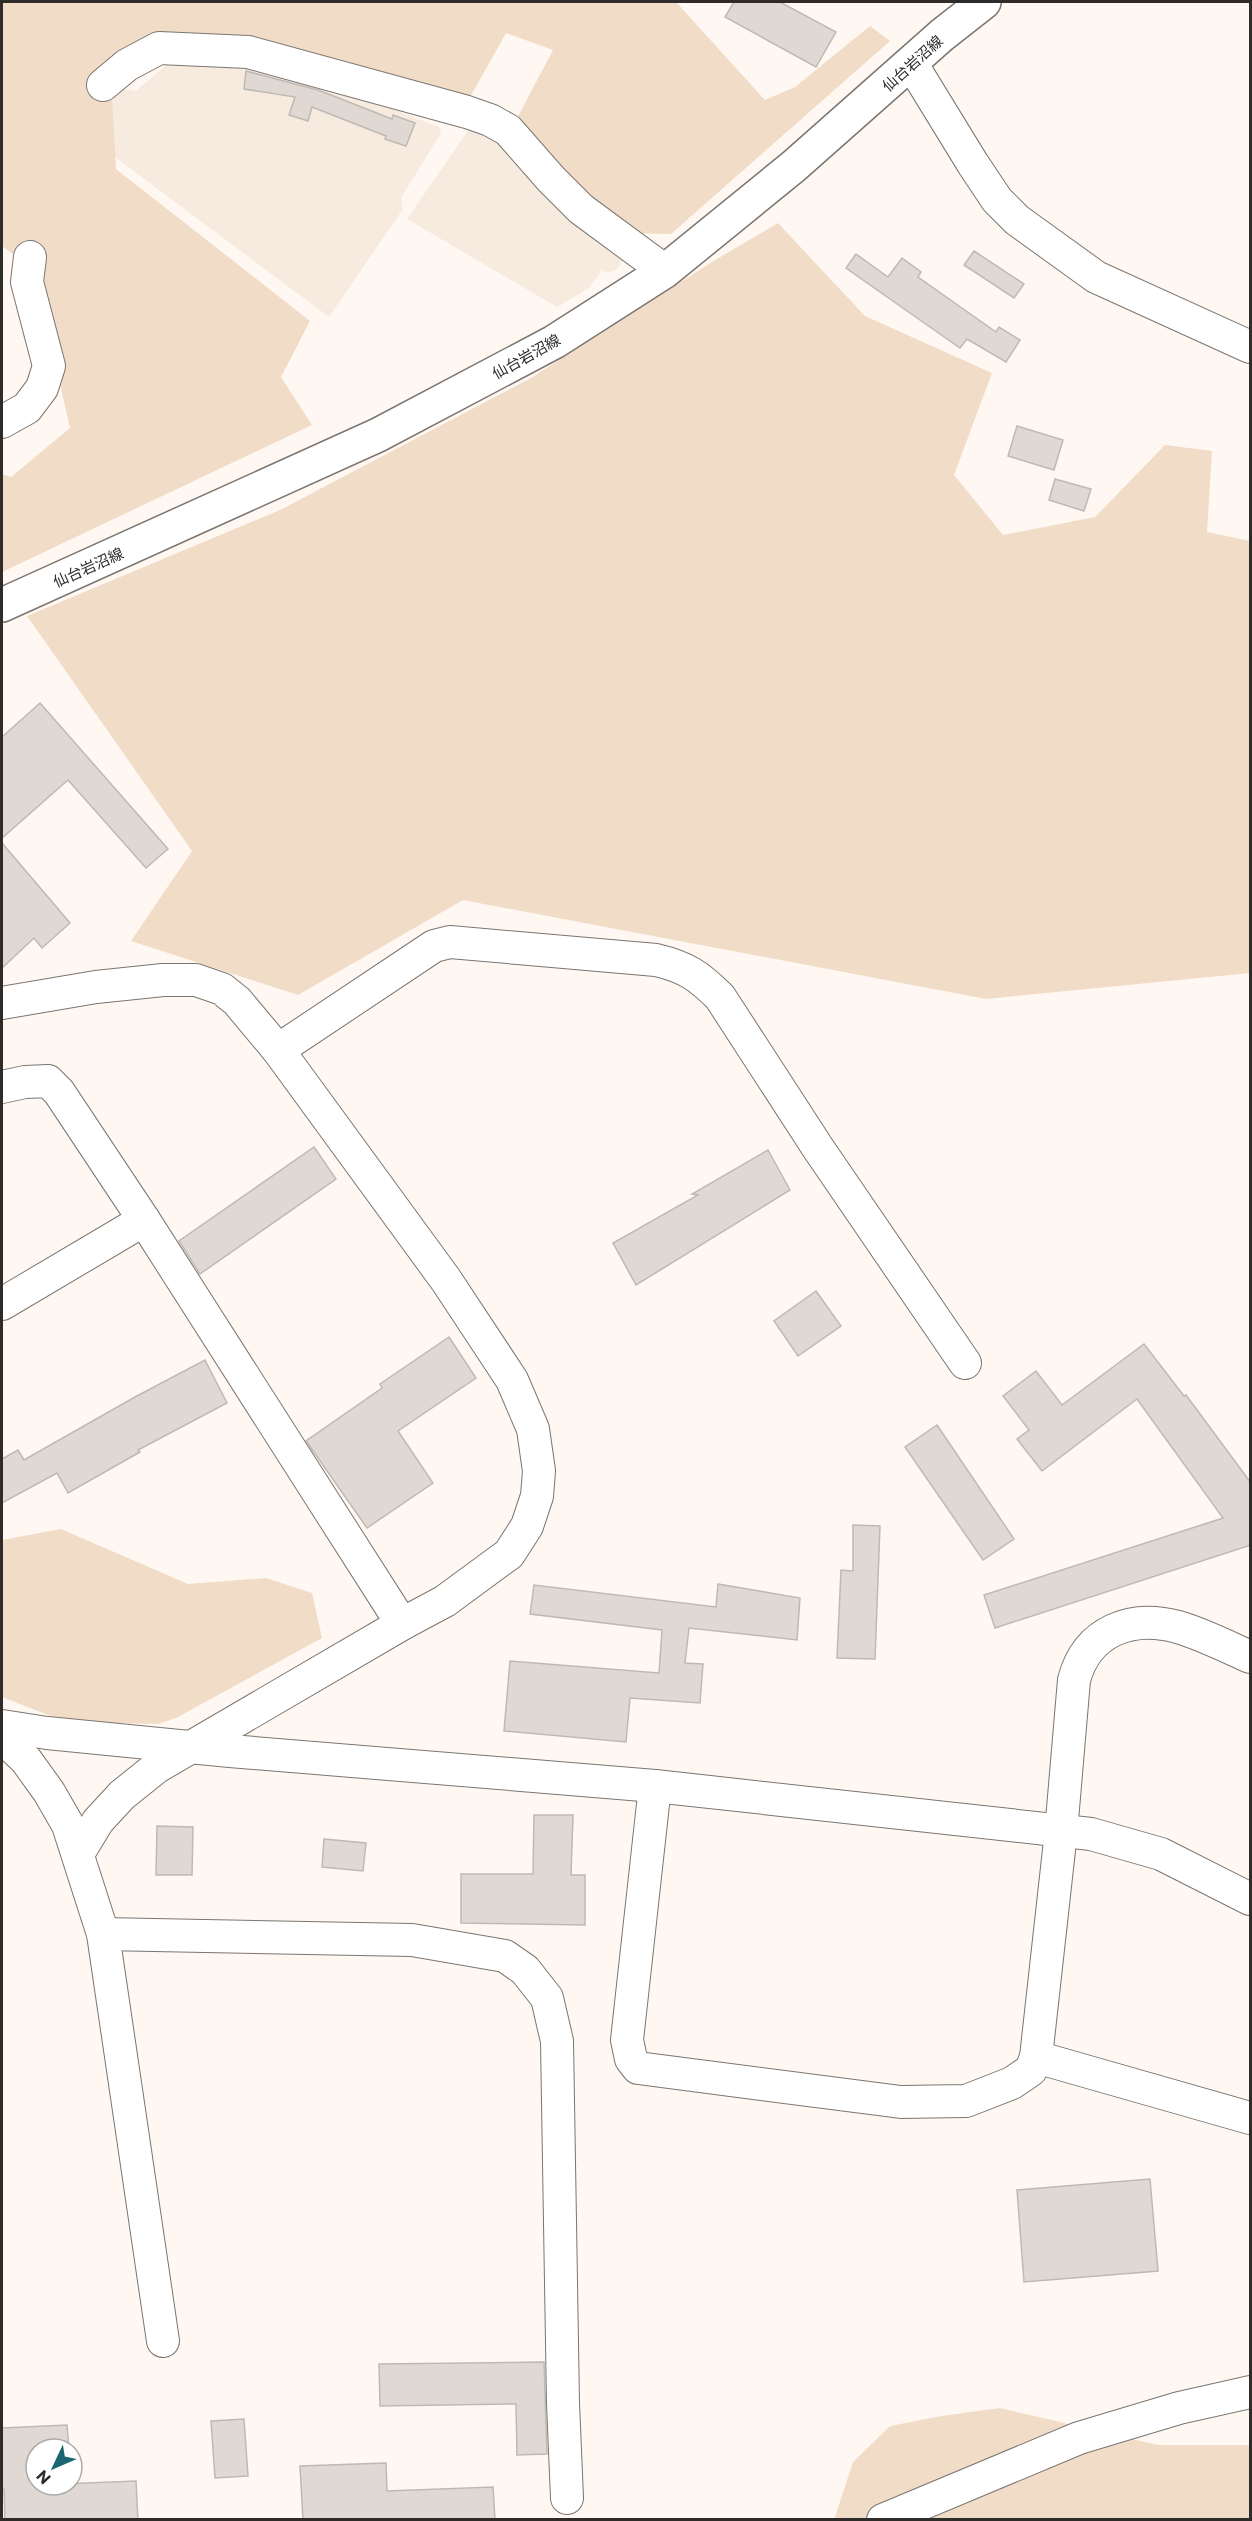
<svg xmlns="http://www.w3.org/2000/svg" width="1252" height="2521" viewBox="0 0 1252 2521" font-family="Commissioner,'Noto Sans JP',sans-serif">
<rect width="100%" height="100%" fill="#fff8f2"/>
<g fill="#f7eade">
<polygon points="170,62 280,66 439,127 441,133 401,198 403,209 329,317 79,130 119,88 136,91"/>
<polygon points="476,119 628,253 616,270 606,273 602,270 589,288 557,307 407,219"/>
</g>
<g fill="#f1dcc8">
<polygon points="2,2 676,2 765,100 795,87 870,26 890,41 671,234 619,233 517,118 553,50 506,33 469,99 246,47 110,61 116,169 310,321 281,377 312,425 2,572 2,474 11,477 70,428 34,270 2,246"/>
<polygon points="778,223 865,316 992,373 954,475 1003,535 1095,517 1165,445 1212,451 1207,532 1250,541 1250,973 986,999 463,900 298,995 131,941 192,851 27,616 280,510 531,378 712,262"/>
<polygon points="61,1529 188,1584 266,1578 312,1593 322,1638 176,1718 158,1724 66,1722 2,1697 2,1540"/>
<polygon points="1000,2408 1158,2445 1250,2445 1250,2519 834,2520 853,2462 890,2426 941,2416"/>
</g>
<g fill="#e0d9d3" stroke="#bfb9b3" stroke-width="1.5">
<polygon points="734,2 780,2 836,32 816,67 725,17"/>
<polygon points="246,71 318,90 392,119 393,115 415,123 406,146 385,139 386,136 312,107 308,121 289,115 295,97 244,89"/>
<polygon points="974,251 1024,284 1014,298 964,265"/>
<polygon points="856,254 888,277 902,258 921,272 918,277 996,332 999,327 1020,340 1006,362 967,339 960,348 846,268"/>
<polygon points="1017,426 1063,440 1054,470 1008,456"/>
<polygon points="1055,479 1091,489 1084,511 1049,500"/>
<polygon points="40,703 168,849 146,868 68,780 2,838 2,737"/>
<polygon points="2,843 70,923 42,948 34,938 2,968"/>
<polygon points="314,1147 336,1179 200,1274 179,1241"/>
<polygon points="768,1150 790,1190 636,1285 613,1243 698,1195 692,1194"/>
<polygon points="816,1291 841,1326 798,1356 774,1321"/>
<polygon points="449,1337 476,1378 398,1431 433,1483 367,1528 306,1441 382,1388 380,1384"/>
<polygon points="1144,1344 1184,1396 1186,1395 1251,1483 1251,1545 995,1628 984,1595 1223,1518 1137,1399 1042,1471 1017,1439 1029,1430 1003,1396 1036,1371 1062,1405"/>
<polygon points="205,1360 227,1403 138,1450 140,1452 68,1493 57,1473 2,1503 2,1459 18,1450 24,1460 135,1397"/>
<polygon points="937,1425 1014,1539 983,1560 905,1447"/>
<polygon points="853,1525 880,1526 875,1659 837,1658 841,1570 853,1571"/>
<polygon points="718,1584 800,1598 797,1640 689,1628 685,1663 703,1664 700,1703 630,1698 626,1742 504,1731 510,1661 659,1673 662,1630 530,1614 534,1585 716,1607"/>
<polygon points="534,1815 573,1815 571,1875 585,1875 585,1925 461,1923 461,1874 533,1874"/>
<polygon points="157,1826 193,1827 192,1875 156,1875"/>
<polygon points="324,1839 366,1843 363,1871 322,1867"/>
<polygon points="1150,2179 1158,2271 1024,2282 1017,2190"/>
<polygon points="544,2362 547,2454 517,2455 516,2404 380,2406 379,2364"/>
<polygon points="244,2419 248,2476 215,2478 211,2421"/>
<polygon points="67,2425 69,2449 36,2449 36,2485 136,2481 138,2520 5,2520 4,2489 2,2489 2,2428"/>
<polygon points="386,2463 387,2491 493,2487 495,2520 303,2520 300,2466"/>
</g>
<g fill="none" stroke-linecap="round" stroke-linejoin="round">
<defs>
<g id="minor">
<polyline points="911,63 973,164 997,200 1017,220 1096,277 1250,347"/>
<polyline points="103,85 127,65 159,48 248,52 467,112 490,120 508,130 551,179 581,209 665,271"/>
<polyline points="2,422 27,408 42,388 49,366 27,282 30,257"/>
<polyline points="2,1003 96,987 163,980 196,980 222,989 237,1001 278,1050 446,1280 512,1380 533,1429 539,1471 537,1496 527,1526 509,1554 445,1601 402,1624 157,1767 122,1795 98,1821 78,1854"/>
<path d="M278,1050L434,946L450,942L656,960C686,967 699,976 720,997L818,1148L965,1363"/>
<polyline points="2,1087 25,1082 48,1081 59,1092 144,1220 2,1304"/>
<polyline points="144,1220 402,1624"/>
<polyline points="2,1726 47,1733 230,1751 655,1786 1091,1834 1161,1854 1250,1899"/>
<polyline points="2,1737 26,1760 49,1792 68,1825 103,1934 163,2341"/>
<path d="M655,1786L627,2040L631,2059L638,2068L901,2102L966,2101L1012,2083L1031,2070L1036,2057L1061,1832L1074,1680C1087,1631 1131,1614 1178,1627C1202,1634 1228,1647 1250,1657"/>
<polyline points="103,1934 412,1940 505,1956 525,1970 547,1998 557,2041 563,2403 567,2498"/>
<polyline points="1036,2057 1250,2118"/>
<polyline points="883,2520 1079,2438 1179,2408 1250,2392"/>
</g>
<polyline id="major" points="2,605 378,435 554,342 665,271 794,166 942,35 984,2"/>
</defs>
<use href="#minor" stroke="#7b7570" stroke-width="34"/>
<use href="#major" stroke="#7b7570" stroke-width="36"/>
<use href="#minor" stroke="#fff" stroke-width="32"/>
<use href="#major" stroke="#fff" stroke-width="33"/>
</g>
<g text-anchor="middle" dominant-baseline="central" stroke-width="5" stroke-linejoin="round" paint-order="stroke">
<g font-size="15" fill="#2e2b29" stroke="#fff">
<text transform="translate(912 63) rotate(-42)">仙台岩沼線</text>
<text transform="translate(526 356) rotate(-29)">仙台岩沼線</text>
<text transform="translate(88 567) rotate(-24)">仙台岩沼線</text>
</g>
</g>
<rect width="1252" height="2521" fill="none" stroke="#2e2b29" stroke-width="6"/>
<g transform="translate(54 2467) rotate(226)"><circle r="28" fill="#ffffff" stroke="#abaaa9" stroke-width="1.5"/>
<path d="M0-4.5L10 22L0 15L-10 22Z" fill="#1e6574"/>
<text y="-9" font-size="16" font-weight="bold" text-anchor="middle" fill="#2e2b29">N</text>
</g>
</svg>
